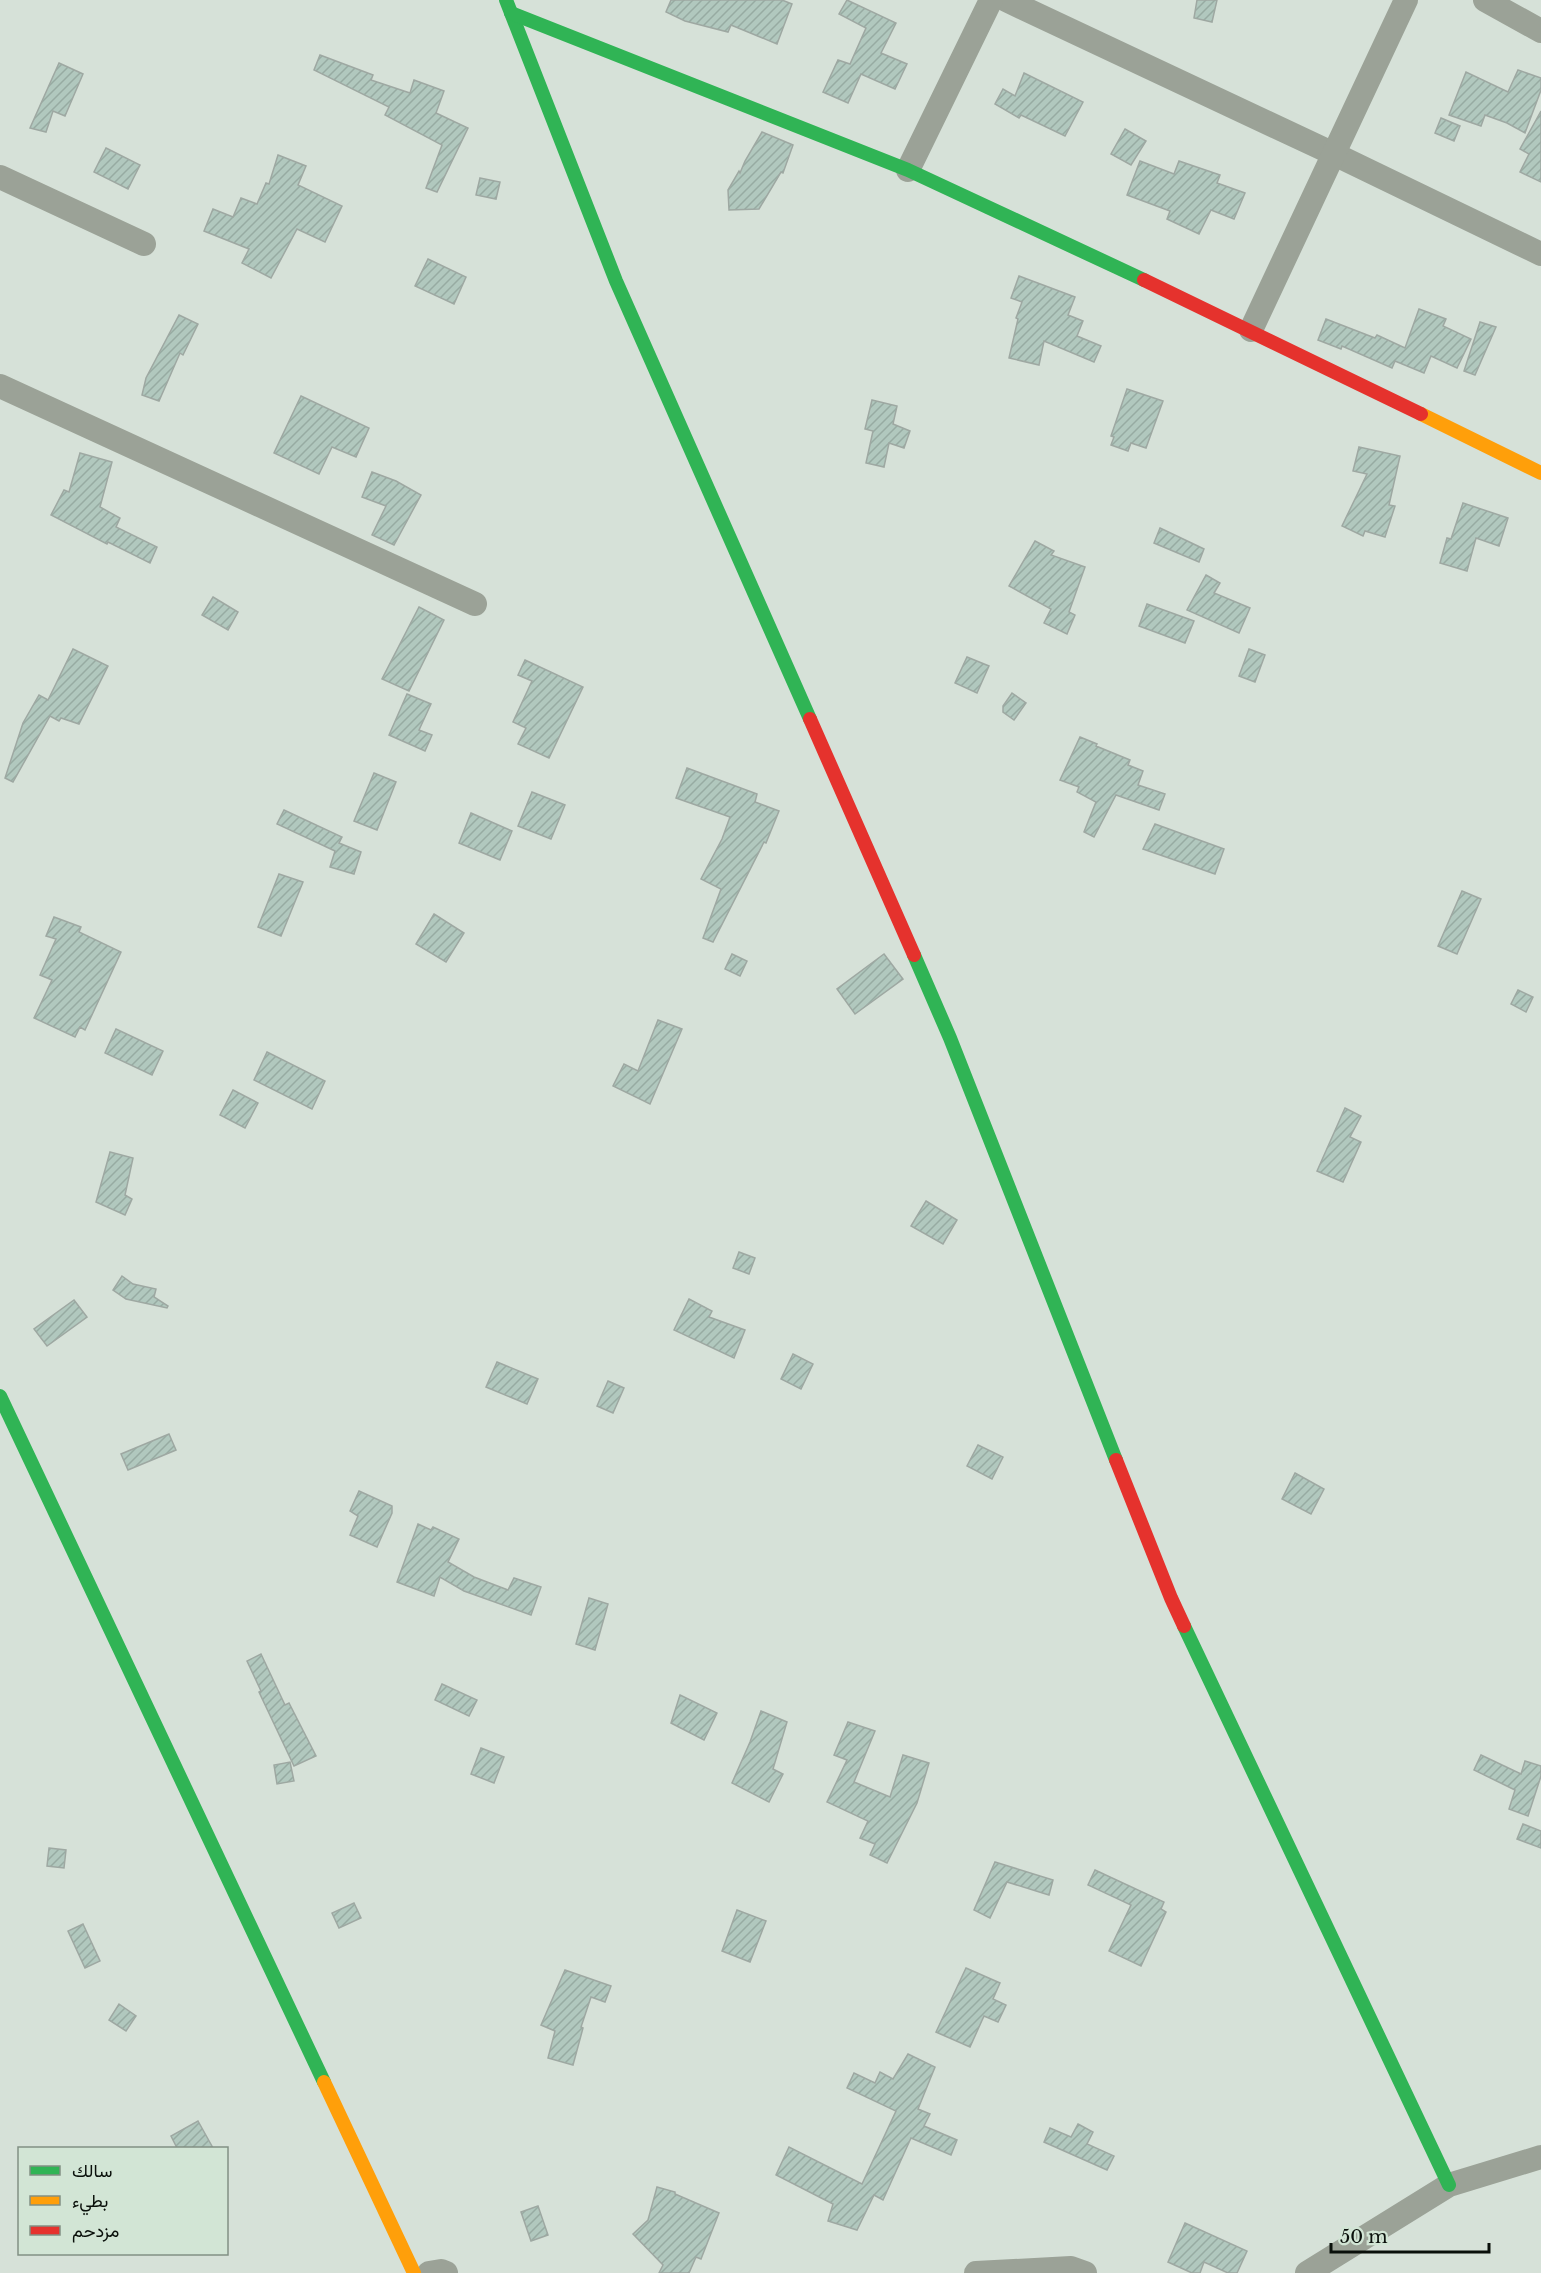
<svg xmlns="http://www.w3.org/2000/svg" width="1541" height="2273" viewBox="0 0 1541 2273" font-family="'Libre Baskerville',Vazirmatn,serif">
<defs>
<pattern id="building-hatch" width="6" height="6" patternUnits="userSpaceOnUse" patternTransform="scale(1.5)"><rect width="6" height="6" fill="#b1c8be"/><path d="M-1 1l2-2M0 6l6-6M5 7l2-2" fill="none" stroke="#97aba2"/></pattern>
</defs>
<rect width="100%" height="100%" fill="#d6e1d8"/>
<g fill="url(#building-hatch)" stroke="#9ea8a2" stroke-width="1.5">
<polygon points="671,0 782,0 792,4 777,44 731,25 728,32 685,21 666,12"/>
<polygon points="847,0 896,23 881,53 907,64 895,89 861,74 848,103 823,92 838,60 850,64 866,28 839,14"/>
<polygon points="1197,0 1217,0 1212,22 1194,18"/>
<polygon points="320,55 373,75 371,80 410,93 414,80 444,91 436,113 468,128 437,192 426,188 442,145 385,115 389,107 314,70"/>
<polygon points="59,63 83,74 65,116 53,111 46,132 30,128"/>
<polygon points="1518,70 1541,78 1541,90 1525,133 1507,123 1485,115 1481,126 1449,115 1466,72 1508,92"/>
<polygon points="1024,73 1083,102 1065,136 1021,115 1019,118 995,104 1003,89 1015,96"/>
<polygon points="1541,111 1541,182 1520,172 1529,154 1520,149"/>
<polygon points="1441,118 1460,126 1454,141 1435,133"/>
<polygon points="1125,129 1146,141 1131,165 1111,154"/>
<polygon points="762,132 793,145 783,173 781,172 759,209 729,210 728,190 739,171 740,173 745,161"/>
<polygon points="106,148 140,165 128,189 94,172"/>
<polygon points="278,155 306,166 298,185 342,206 325,242 297,229 271,278 242,263 249,249 204,231 213,209 233,217 241,198 257,204 266,183 269,184"/>
<polygon points="1140,161 1174,174 1179,161 1220,175 1217,183 1245,193 1234,219 1211,210 1199,234 1167,219 1170,211 1127,195"/>
<polygon points="480,178 500,182 496,199 476,195"/>
<polygon points="428,259 466,277 454,304 415,286"/>
<polygon points="1019,276 1075,297 1068,315 1083,321 1077,336 1101,346 1094,362 1044,341 1039,365 1009,358 1018,319 1016,318 1022,302 1011,298"/>
<polygon points="1419,309 1446,319 1443,326 1471,339 1457,368 1431,356 1424,373 1395,361 1392,368 1342,346 1341,349 1318,340 1326,319 1375,338 1377,335 1405,348"/>
<polygon points="179,315 198,324 183,355 180,353 159,401 142,395 146,378"/>
<polygon points="1480,322 1496,327 1475,375 1464,371"/>
<polygon points="1127,389 1163,401 1146,448 1131,443 1128,451 1111,445 1114,437 1111,436"/>
<polygon points="301,396 369,428 356,457 332,447 319,474 274,453"/>
<polygon points="872,400 897,406 893,424 910,431 904,448 889,443 884,467 866,463 873,431 865,429"/>
<polygon points="1359,447 1400,456 1389,505 1395,506 1385,537 1365,531 1363,536 1342,526 1367,474 1353,471"/>
<polygon points="80,453 112,462 100,507 120,518 116,527 157,547 150,563 108,542 107,544 51,515 64,490 69,492"/>
<polygon points="372,472 396,481 421,495 394,545 372,535 386,506 362,497"/>
<polygon points="1463,503 1508,518 1499,546 1476,538 1467,571 1440,563 1447,538 1451,539"/>
<polygon points="1160,528 1204,549 1199,562 1154,543"/>
<polygon points="1035,541 1054,551 1051,555 1085,567 1069,612 1075,615 1067,634 1044,623 1051,609 1009,586"/>
<polygon points="1206,575 1220,583 1214,593 1250,608 1239,633 1187,610"/>
<polygon points="213,597 238,612 228,630 202,615"/>
<polygon points="1147,604 1194,621 1185,643 1139,626"/>
<polygon points="419,607 444,620 409,691 382,679"/>
<polygon points="73,649 108,666 79,724 61,718 59,721 50,716 13,782 5,778 23,723 39,695 48,700"/>
<polygon points="1249,649 1265,655 1255,682 1239,676"/>
<polygon points="967,657 989,666 977,693 955,683"/>
<polygon points="525,660 583,687 549,758 518,744 526,728 513,722 532,681 518,675"/>
<polygon points="1012,693 1026,703 1014,720 1003,712 1003,706"/>
<polygon points="407,694 431,704 419,730 432,735 425,751 389,735"/>
<polygon points="1080,737 1097,744 1096,746 1130,760 1128,765 1143,771 1138,785 1165,794 1159,810 1116,795 1094,837 1084,832 1096,802 1077,792 1079,787 1060,780"/>
<polygon points="687,768 757,794 755,802 779,811 766,843 764,842 713,942 703,938 721,889 701,879 722,839 730,817 676,798"/>
<polygon points="374,773 396,782 377,830 354,821"/>
<polygon points="532,792 565,805 551,839 518,826"/>
<polygon points="284,810 342,837 339,843 361,852 354,874 330,867 335,851 277,824"/>
<polygon points="471,813 512,831 500,860 459,843"/>
<polygon points="1155,824 1224,849 1215,874 1143,849"/>
<polygon points="279,874 303,882 281,936 258,927"/>
<polygon points="1462,891 1481,899 1457,954 1438,946"/>
<polygon points="434,914 464,933 446,962 416,944"/>
<polygon points="54,917 81,927 79,932 121,952 85,1030 80,1027 75,1037 34,1018 52,980 40,975 56,939 46,936"/>
<polygon points="732,954 747,961 740,976 725,969"/>
<polygon points="884,954 903,979 855,1014 837,989"/>
<polygon points="1518,990 1533,997 1526,1012 1511,1004"/>
<polygon points="658,1020 682,1029 650,1104 613,1086 624,1064 638,1071"/>
<polygon points="116,1029 163,1051 152,1075 105,1053"/>
<polygon points="267,1052 325,1081 312,1109 254,1080"/>
<polygon points="233,1090 258,1103 245,1128 220,1115"/>
<polygon points="1345,1108 1361,1116 1350,1137 1361,1142 1343,1182 1317,1171"/>
<polygon points="110,1152 133,1158 125,1195 132,1199 125,1215 96,1202"/>
<polygon points="926,1201 957,1220 943,1244 911,1226"/>
<polygon points="739,1252 755,1258 749,1274 733,1268"/>
<polygon points="122,1276 133,1284 156,1289 154,1297 168,1306 167,1308 126,1299 113,1290"/>
<polygon points="689,1299 712,1311 709,1317 745,1330 734,1358 674,1330"/>
<polygon points="74,1300 87,1317 47,1346 34,1329"/>
<polygon points="793,1354 813,1364 801,1389 781,1379"/>
<polygon points="497,1362 538,1379 527,1404 486,1387"/>
<polygon points="608,1381 624,1388 613,1413 597,1406"/>
<polygon points="169,1434 176,1450 128,1470 121,1454"/>
<polygon points="978,1445 1003,1457 992,1479 967,1466"/>
<polygon points="1295,1473 1324,1489 1311,1514 1282,1499"/>
<polygon points="359,1491 392,1506 392,1513 377,1547 350,1535 358,1516 350,1511"/>
<polygon points="418,1524 431,1530 433,1527 459,1539 448,1562 474,1577 508,1590 514,1578 541,1587 531,1615 464,1591 440,1577 434,1596 397,1582"/>
<polygon points="589,1598 608,1604 595,1650 576,1644"/>
<polygon points="261,1654 285,1705 289,1703 316,1756 294,1766 259,1692 261,1691 247,1661"/>
<polygon points="442,1684 477,1700 469,1716 435,1700"/>
<polygon points="680,1695 717,1713 704,1740 671,1723"/>
<polygon points="761,1711 787,1722 773,1769 783,1774 769,1802 732,1783 750,1742"/>
<polygon points="848,1722 875,1731 854,1782 890,1797 903,1755 929,1763 917,1803 887,1863 870,1855 875,1844 860,1838 868,1821 827,1802 847,1760 834,1755"/>
<polygon points="481,1748 504,1757 494,1783 471,1774"/>
<polygon points="1481,1755 1521,1774 1525,1761 1541,1766 1541,1776 1528,1816 1509,1809 1515,1790 1474,1770"/>
<polygon points="290,1762 294,1781 277,1784 274,1765"/>
<polygon points="1523,1824 1541,1831 1541,1848 1517,1839"/>
<polygon points="49,1848 66,1850 64,1868 47,1866"/>
<polygon points="995,1862 1053,1880 1049,1895 1007,1882 990,1918 974,1910"/>
<polygon points="1095,1870 1164,1902 1161,1909 1166,1912 1141,1966 1109,1951 1131,1905 1088,1885"/>
<polygon points="354,1903 361,1918 339,1928 332,1913"/>
<polygon points="737,1910 766,1921 750,1962 722,1951"/>
<polygon points="83,1924 100,1961 85,1968 68,1931"/>
<polygon points="966,1968 1000,1983 993,1999 1006,2005 998,2022 984,2016 970,2047 936,2032"/>
<polygon points="565,1970 611,1986 605,2002 591,1997 581,2027 583,2028 573,2065 548,2058 555,2031 541,2025"/>
<polygon points="119,2004 136,2016 126,2031 109,2020"/>
<polygon points="908,2054 935,2067 918,2109 930,2114 924,2126 957,2140 951,2155 911,2138 883,2200 874,2195 857,2230 828,2221 833,2204 776,2175 789,2147 862,2184 896,2111 847,2088 854,2073 875,2083 880,2072 893,2079"/>
<polygon points="198,2121 213,2148 177,2148 171,2136"/>
<polygon points="1078,2124 1093,2132 1087,2144 1114,2156 1107,2170 1044,2142 1050,2128 1071,2137"/>
<polygon points="657,2187 675,2192 675,2194 719,2213 701,2259 696,2257 689,2273 659,2273 663,2265 633,2234 648,2220"/>
<polygon points="538,2206 548,2235 531,2241 521,2212"/>
<polygon points="1185,2223 1247,2251 1237,2273 1228,2273 1204,2262 1200,2273 1192,2273 1168,2262"/>
</g>
<g fill="none" stroke-linecap="round" stroke-linejoin="round">
<g stroke="#9ba297" stroke-width="24">
<polyline points="1006,0 1334,154 1541,254"/>
<polyline points="1485,0 1541,31"/>
<polyline points="908,170 991,0"/>
<polyline points="0,177 144,244"/>
<polyline points="1251,330 1406,0"/>
<polyline points="0,386 475,604"/>
<polyline points="429,2273 441,2271 446,2273"/>
<polyline points="976,2273 1071,2268 1085,2273"/>
<polyline points="1307,2273 1449,2185 1541,2157"/>
</g>
<g stroke="#30b455" stroke-width="14">
<polyline points="506,0 616,281 810,719"/>
<polyline points="511,13 908,170 1144,280"/>
<polyline points="914,955 950,1038 1116,1460"/>
<polyline points="0,1396 324,2082"/>
<polyline points="1184,1626 1449,2185"/>
</g>
<g stroke="#ff9f0a" stroke-width="14">
<polyline points="1421,414 1541,473"/>
<polyline points="324,2082 414,2273"/>
</g>
<g stroke="#e5322d" stroke-width="14">
<polyline points="1144,280 1421,414"/>
<polyline points="810,719 914,955"/>
<polyline points="1116,1460 1171,1598 1184,1626"/>
</g>
</g>
<rect x="18" y="2147" width="210" height="108" fill="#d2e5d5" stroke="#829084" stroke-width="1.5"/>
<rect x="30" y="2166" width="30" height="9" fill="#30b455" stroke="#829084" stroke-width="1.5"/>
<text x="72" y="2177" font-size="18" fill="#0a100b">سالك</text>
<rect x="30" y="2196" width="30" height="9" fill="#ff9f0a" stroke="#829084" stroke-width="1.5"/>
<text x="72" y="2207" font-size="18" fill="#0a100b">بطيء</text>
<rect x="30" y="2226" width="30" height="9" fill="#e5322d" stroke="#829084" stroke-width="1.5"/>
<text x="72" y="2237" font-size="18" fill="#0a100b">مزدحم</text>
<path d="M1331 2243v9h158v-9" fill="none" stroke="#0a100b" stroke-width="3"/>
<text x="1340" y="2243" font-size="18" fill="#0a100b" stroke="#d2e5d5" stroke-width="4.5" paint-order="stroke">50 m</text>
</svg>
